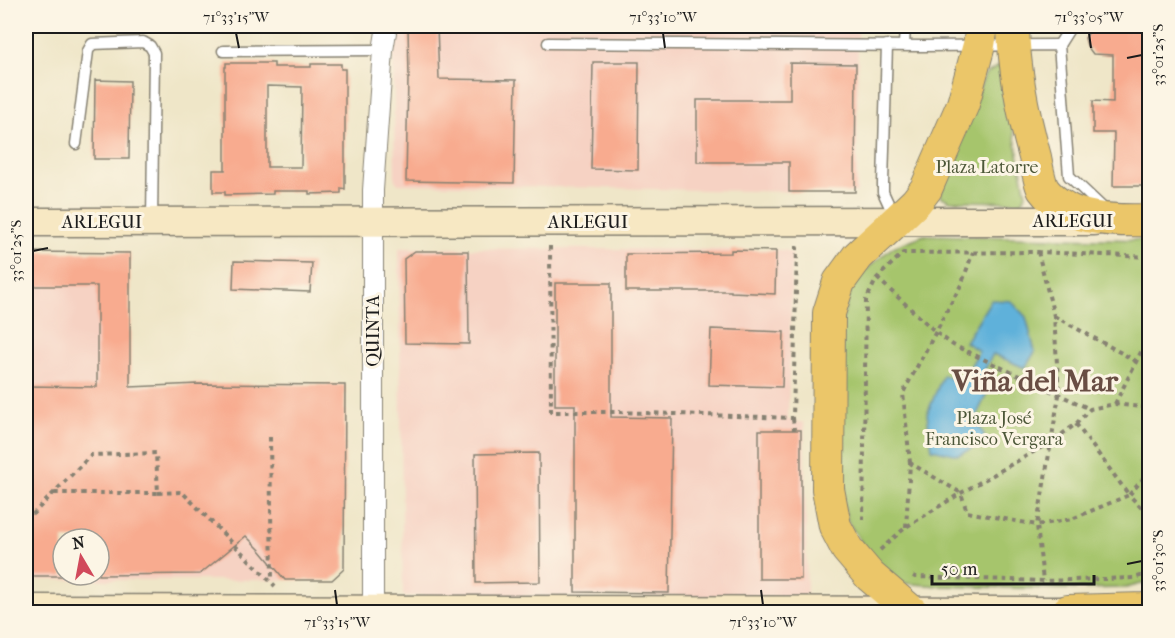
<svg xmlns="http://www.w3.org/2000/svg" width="1175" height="638" viewBox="0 0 1175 638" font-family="'IM FELL French Canon',serif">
<rect width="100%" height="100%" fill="#fcf5e5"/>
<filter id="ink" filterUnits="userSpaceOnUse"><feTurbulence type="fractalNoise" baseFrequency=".0167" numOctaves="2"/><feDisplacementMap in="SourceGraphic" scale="12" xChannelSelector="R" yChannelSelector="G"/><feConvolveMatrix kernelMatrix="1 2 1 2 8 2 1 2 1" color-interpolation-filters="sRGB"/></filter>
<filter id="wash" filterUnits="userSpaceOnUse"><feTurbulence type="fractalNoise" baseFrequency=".008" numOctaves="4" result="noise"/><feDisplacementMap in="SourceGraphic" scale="24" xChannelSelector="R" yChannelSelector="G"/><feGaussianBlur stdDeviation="1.35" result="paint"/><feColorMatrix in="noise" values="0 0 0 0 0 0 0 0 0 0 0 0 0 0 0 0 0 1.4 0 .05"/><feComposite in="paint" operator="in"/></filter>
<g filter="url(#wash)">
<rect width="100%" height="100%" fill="#efe6c8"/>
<g fill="#f6d2c3" fill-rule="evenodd">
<polygon points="395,26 858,26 857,193 398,184 395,180 393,27"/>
<polygon points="399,248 785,250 792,254 788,420 804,423 807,597 403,596"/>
<path d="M26,252L130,253V385H198L220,508L260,550L284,551L285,580H26ZM63,539H99V575H63Z"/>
</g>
<g fill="#a6c56c" stroke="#617044" stroke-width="1.5">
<polygon points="1001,65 1026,195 1021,202 950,201 940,196 985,74"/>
<polygon points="924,235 1149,240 1149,582 1126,588 1068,589 939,586 901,583 876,565 848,522 838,486 839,329 854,280 893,247"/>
</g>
<polygon fill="#5fb1da" stroke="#3e667b" stroke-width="1.5" points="991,300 1011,301 1026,317 1035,352 1025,368 993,354 975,388 987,393 975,419 984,435 982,444 958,455 932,449 927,414 943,375 961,383 979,351 965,342"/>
<g id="blocks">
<g fill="#f8ab8f" fill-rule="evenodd">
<polygon points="408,26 437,26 439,79 516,80 514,183 406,181 408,78 409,78"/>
<polygon points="1098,26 1149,26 1149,186 1113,186 1114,133 1093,133 1093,101 1113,102 1113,55 1093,54 1087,46 1085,38 1089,32"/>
<polygon points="593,62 639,62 638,170 591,169"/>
<path d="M226,63H274V67H311V64H341V69H345V189L341,188V193L309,194V191H273V194L225,195V192H213V170H225V67H226ZM267,86L302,87L301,167H267Z"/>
<polygon points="790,63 856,64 855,192 789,192 789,162 697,162 697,100 790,100"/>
<polygon points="95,80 130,81 129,159 94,159"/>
<polygon points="731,250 776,251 775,294 731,292 731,291 626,291 626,254 731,253"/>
<polygon points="415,251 468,251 469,344 405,343 404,259"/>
<polygon points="26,252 130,253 130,387 198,384 345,385 344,569 332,580 285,580 260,550 246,536 200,574 99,575 99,539 63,539 63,576 26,576 26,386 97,387 97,286 26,286"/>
<polygon points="234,261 312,263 310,292 233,289"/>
<polygon points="555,283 611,283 611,417 672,418 669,593 575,592 575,405 555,405"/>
<polygon points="711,329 784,332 782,387 709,385"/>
<rect x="759" y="430" width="42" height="149"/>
<polygon points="539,453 540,582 476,583 475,454"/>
</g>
</g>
</g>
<g filter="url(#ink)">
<use href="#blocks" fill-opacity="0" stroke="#868172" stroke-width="1.5"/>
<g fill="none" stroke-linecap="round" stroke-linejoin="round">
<defs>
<g id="lane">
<polyline points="548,43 921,46 1059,45 1069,176 1106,211"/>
<polyline points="887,45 883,183 883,192 894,216"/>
<polyline points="904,45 905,26"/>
<polyline points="1059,45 1071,26"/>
<polyline points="223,51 383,50"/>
<polyline points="76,144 88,51 92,44 143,42 150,46 154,53 152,222"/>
</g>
<polyline id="street" points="373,612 373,190 383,50 387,26"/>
<g id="secondary">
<polyline points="26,222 1094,221"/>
<polyline points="26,609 1068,611"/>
</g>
<g id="primary">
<path d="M1013,26C1014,70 1023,114 1035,157C1037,167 1039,180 1043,189C1048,196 1057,203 1064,207C1085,221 1125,221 1150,220"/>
<polyline points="912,612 870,576 847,549 835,526 828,489 829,313 839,282 858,256 896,221 916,202 926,189 963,104 979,45 982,26"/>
<polyline points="1068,612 1068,611 1145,609 1150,607"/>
</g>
</defs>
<use href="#lane" stroke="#868172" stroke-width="13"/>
<use href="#street" stroke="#868172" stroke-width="22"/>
<use href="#secondary" stroke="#868172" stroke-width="31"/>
<use href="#primary" stroke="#868172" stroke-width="34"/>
<g stroke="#868172" stroke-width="4" stroke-dasharray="4.5 4.5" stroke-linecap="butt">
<polyline points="550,246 551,412 617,412 793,418 797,248 795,248"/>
<polyline points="1038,252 1054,316 1059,395 1037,525 1043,581"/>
<polyline points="877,278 937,333 953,345 1090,409"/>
<polyline points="1054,316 1136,361"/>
<polyline points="1115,404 1150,334"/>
<polyline points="793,418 794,430"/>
<polyline points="270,437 272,581"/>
<polyline points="910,463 903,393 962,283 973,252"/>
<polyline points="1150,471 1129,495 1150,517"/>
<polyline points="158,493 182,492 275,586"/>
<polyline points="863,520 866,300 877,278 903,253 1038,252 1150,257"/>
<polyline points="26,521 91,455 156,453 158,493 53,493"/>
<polyline points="906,527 910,463 961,493 967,512 1037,525 1072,519 1129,495 1076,424"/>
<polyline points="880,550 906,527 961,493 1051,442 1076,424 1090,409 1115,404 1150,408"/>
<polyline points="913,576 915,577 1043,581 1134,578 1150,573"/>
</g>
<use href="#lane" stroke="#fff" stroke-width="10"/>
<use href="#street" stroke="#fff" stroke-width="20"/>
<use href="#secondary" stroke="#f7e8c3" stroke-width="28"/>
<use href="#primary" stroke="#ebc669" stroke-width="32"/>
</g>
</g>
<path fill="none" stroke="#1c1c1c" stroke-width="2" d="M236,33L239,48M663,33L665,48M1089,33L1091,48M1127,58L1142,55M33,251L48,248M1127,564L1142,561M335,590L337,605M761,590L763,605"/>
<g text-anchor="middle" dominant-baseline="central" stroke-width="6" stroke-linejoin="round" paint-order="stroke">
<g font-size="18" fill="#4c5738" stroke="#fcf5e5">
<text x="987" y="167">Plaza Latorre</text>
<text x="994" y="418">Plaza José<tspan x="994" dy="21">Francisco Vergara</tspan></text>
</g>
<g font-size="18" fill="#1c1c1c" stroke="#fcf5e5">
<text x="1073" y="221">ARLEGUI</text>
<text x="102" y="222">ARLEGUI</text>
<text x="588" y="222">ARLEGUI</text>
<text transform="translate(373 331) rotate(-90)">QUINTA</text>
</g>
<g font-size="30" font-weight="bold" fill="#694e44" stroke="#fcf5e5">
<text x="1035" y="381">Viña del Mar</text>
</g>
</g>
<rect width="1175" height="638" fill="none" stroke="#fcf5e5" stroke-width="66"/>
<g transform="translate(81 557) rotate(350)"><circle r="28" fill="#fcf5e5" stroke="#a29e95" stroke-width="1.5"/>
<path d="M0-4.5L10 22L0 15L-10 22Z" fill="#d1495b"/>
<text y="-9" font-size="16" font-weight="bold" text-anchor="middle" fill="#1c1c1c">N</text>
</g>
<path d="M932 575v9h162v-9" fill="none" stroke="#1c1c1c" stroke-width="3"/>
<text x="941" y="575" font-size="18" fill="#1c1c1c" stroke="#fcf5e5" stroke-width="4.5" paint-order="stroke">50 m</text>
<rect x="33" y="33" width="1109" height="572" fill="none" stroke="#1c1c1c" stroke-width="2"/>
<g font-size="15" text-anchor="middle" fill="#1c1c1c">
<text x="236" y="22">71°33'15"W</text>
<text x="663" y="22">71°33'10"W</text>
<text x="1089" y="22">71°33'05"W</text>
<text transform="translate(1158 55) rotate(-90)" y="5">33°01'25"S</text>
<text transform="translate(16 251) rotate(-90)" y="5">33°01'25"S</text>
<text transform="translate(1158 561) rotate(-90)" y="5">33°01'30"S</text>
<text x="337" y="627">71°33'15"W</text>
<text x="763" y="627">71°33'10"W</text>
</g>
</svg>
